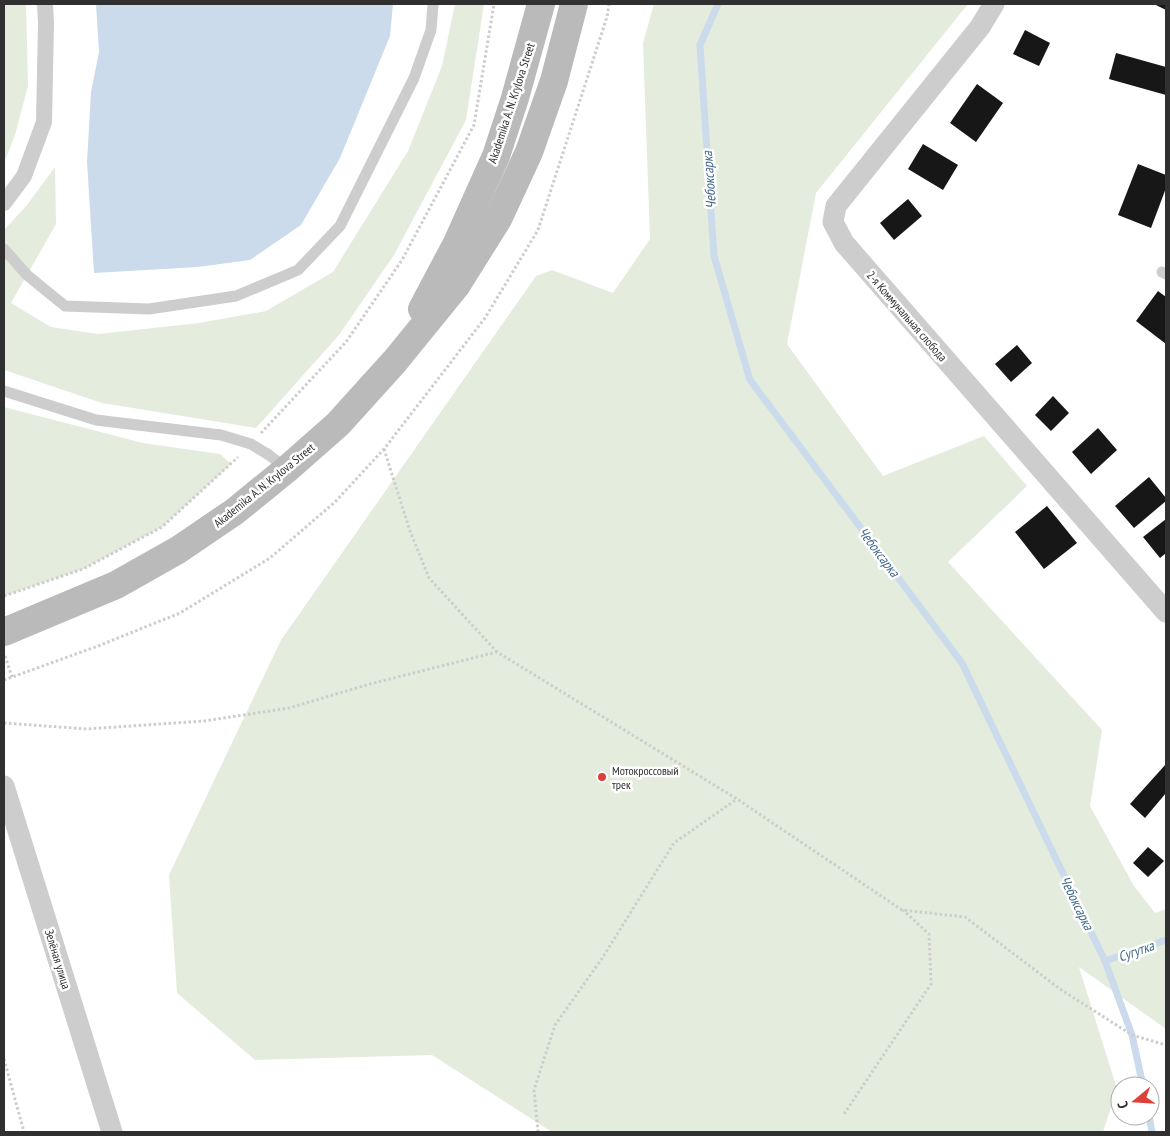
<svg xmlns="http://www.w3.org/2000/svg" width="1170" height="1136" viewBox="0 0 1170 1136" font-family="'PT Sans Narrow',sans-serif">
<rect width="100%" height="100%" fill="#fff"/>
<g fill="#e4ecde">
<polygon points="4,4 26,4 28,86 15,135 4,163"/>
<polygon points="455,4 484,4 466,120 394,255 339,335 256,428 102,403 4,370 4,230 27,205 55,167 56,224 11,303 51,327 98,334 199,323 266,311 333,272 408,151 442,66"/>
<polygon points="654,4 968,4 816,193 787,344 883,476 984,436 1027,486 948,562 1102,730 1090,806 1134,886 1155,913 1166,909 1166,1029 1079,967 1117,1089 1103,1132 552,1132 432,1055 255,1060 177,993 169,875 281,640 536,276 552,270 613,293 650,239 643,43"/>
<polygon points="4,407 143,443 220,454 231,464 162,527 83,569 4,596"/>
</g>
<polygon fill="#ccdbeb" points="96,4 393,4 390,36 340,158 301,225 250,260 198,267 94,273 87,162 91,92 99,52"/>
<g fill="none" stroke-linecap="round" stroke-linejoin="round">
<g stroke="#ccdbeb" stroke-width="7">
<polyline points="718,4 700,45 714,256 750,380 962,663 1105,961 1132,1035 1143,1086"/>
<polyline points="1105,961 1166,940"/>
<polyline points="1149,1116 1152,1132"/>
</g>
</g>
<g fill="#171717">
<polygon points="1154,4 1166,4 1166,10"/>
<polygon points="1025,30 1050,43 1039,66 1013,54"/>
<polygon points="1116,53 1166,67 1166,95 1109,79"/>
<polygon points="977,84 1003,103 976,142 950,123"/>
<polygon points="923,144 958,165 943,190 908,169"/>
<polygon points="1138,164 1166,175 1166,188 1151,228 1118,215"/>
<polygon points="908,199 922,216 894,240 880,223"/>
<polygon points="1158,291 1166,297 1166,344 1136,321"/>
<polygon points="1017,345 1032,363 1011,382 995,364"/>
<polygon points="1053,396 1069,413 1051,431 1035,415"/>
<polygon points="1098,428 1117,450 1091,474 1072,452"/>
<polygon points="1149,477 1166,498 1166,501 1134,528 1115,506"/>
<polygon points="1047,506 1077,543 1044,569 1015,532"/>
<polygon points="1166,519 1166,553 1160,558 1143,537"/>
<polygon points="1166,764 1166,793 1145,818 1130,804"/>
<polygon points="1148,847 1164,861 1148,877 1133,863"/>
</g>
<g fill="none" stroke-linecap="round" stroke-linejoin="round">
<g stroke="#cdcdcd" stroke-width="3" stroke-dasharray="2.5 2.5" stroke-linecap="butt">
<polyline points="261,433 346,342 402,260 474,125 494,4"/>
<polyline points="384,449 410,531 429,578 497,652"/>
<polyline points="4,596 83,569 162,527 238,457"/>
<polyline points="5,656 12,677"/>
<polyline points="4,680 98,646 180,613 270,558 335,502 384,449 485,318 538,230 607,17 609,4"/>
<polyline points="4,723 87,729 204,721 289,708 370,684 497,652 737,799 902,910 965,917 1060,989 1132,1035 1166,1045"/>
<polyline points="4,1059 24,1132"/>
<polyline points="844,1114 931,984 929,934 903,910"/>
<polyline points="538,1132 534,1090 555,1025 601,960 674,843 737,799"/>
</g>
<g stroke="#cdcdcd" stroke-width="11">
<polyline points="4,249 27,275 65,306 149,309 236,296 298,270 340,226 414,78 431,30 433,4"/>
<polyline points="1162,272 1166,274"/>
<polyline points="4,391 96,420 221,435 251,444 269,455 287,469"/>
</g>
<polyline stroke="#cdcdcd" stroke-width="16" points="4,203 24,176 44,122 46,23 45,4"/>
<g stroke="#cdcdcd" stroke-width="21">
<polyline points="994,4 980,27 836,206 833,222 844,243 1166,612"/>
<polyline points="4,786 112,1132"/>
</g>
<g stroke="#bababa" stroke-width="28">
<polyline points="422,309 457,243 496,156 515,98 541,4"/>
<polyline points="4,632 116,585 178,550 234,512 287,469 338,424 395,361 456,286 498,219 529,152 554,81 574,4"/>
</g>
</g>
<circle fill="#dd403b" stroke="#fff" stroke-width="2" cx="602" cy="777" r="5"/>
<g text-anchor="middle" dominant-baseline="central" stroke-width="5" stroke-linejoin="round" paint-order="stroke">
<g font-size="12" fill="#303030" stroke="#fff">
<text transform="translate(511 103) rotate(-72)">Akademika A. N. Krylova Street</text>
<text transform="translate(907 316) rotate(49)">2-я Коммунальная слобода</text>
<text transform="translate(264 485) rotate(-39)">Akademika A. N. Krylova Street</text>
<text transform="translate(58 959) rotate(73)">Зелёная улица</text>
</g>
<g font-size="12" fill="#303030" stroke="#fff" text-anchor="start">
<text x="612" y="770">Мотокроссовый<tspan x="612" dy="14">трек</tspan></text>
</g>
<g font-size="14" font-style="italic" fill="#41688e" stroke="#fff">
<text transform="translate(709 180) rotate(-94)">Чебоксарка</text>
<text transform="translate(879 552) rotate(53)">Чебоксарка</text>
<text transform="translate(1077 903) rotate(64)">Чебоксарка</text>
<text transform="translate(1136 951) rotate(-19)">Сугутка</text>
</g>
</g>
<rect width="1170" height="1136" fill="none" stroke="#303030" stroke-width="10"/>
<g transform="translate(1135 1101) rotate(252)"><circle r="24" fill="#ffffff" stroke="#acacac"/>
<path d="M0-4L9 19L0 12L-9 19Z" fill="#dd403b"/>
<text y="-8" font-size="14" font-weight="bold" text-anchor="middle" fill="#303030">С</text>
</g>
</svg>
